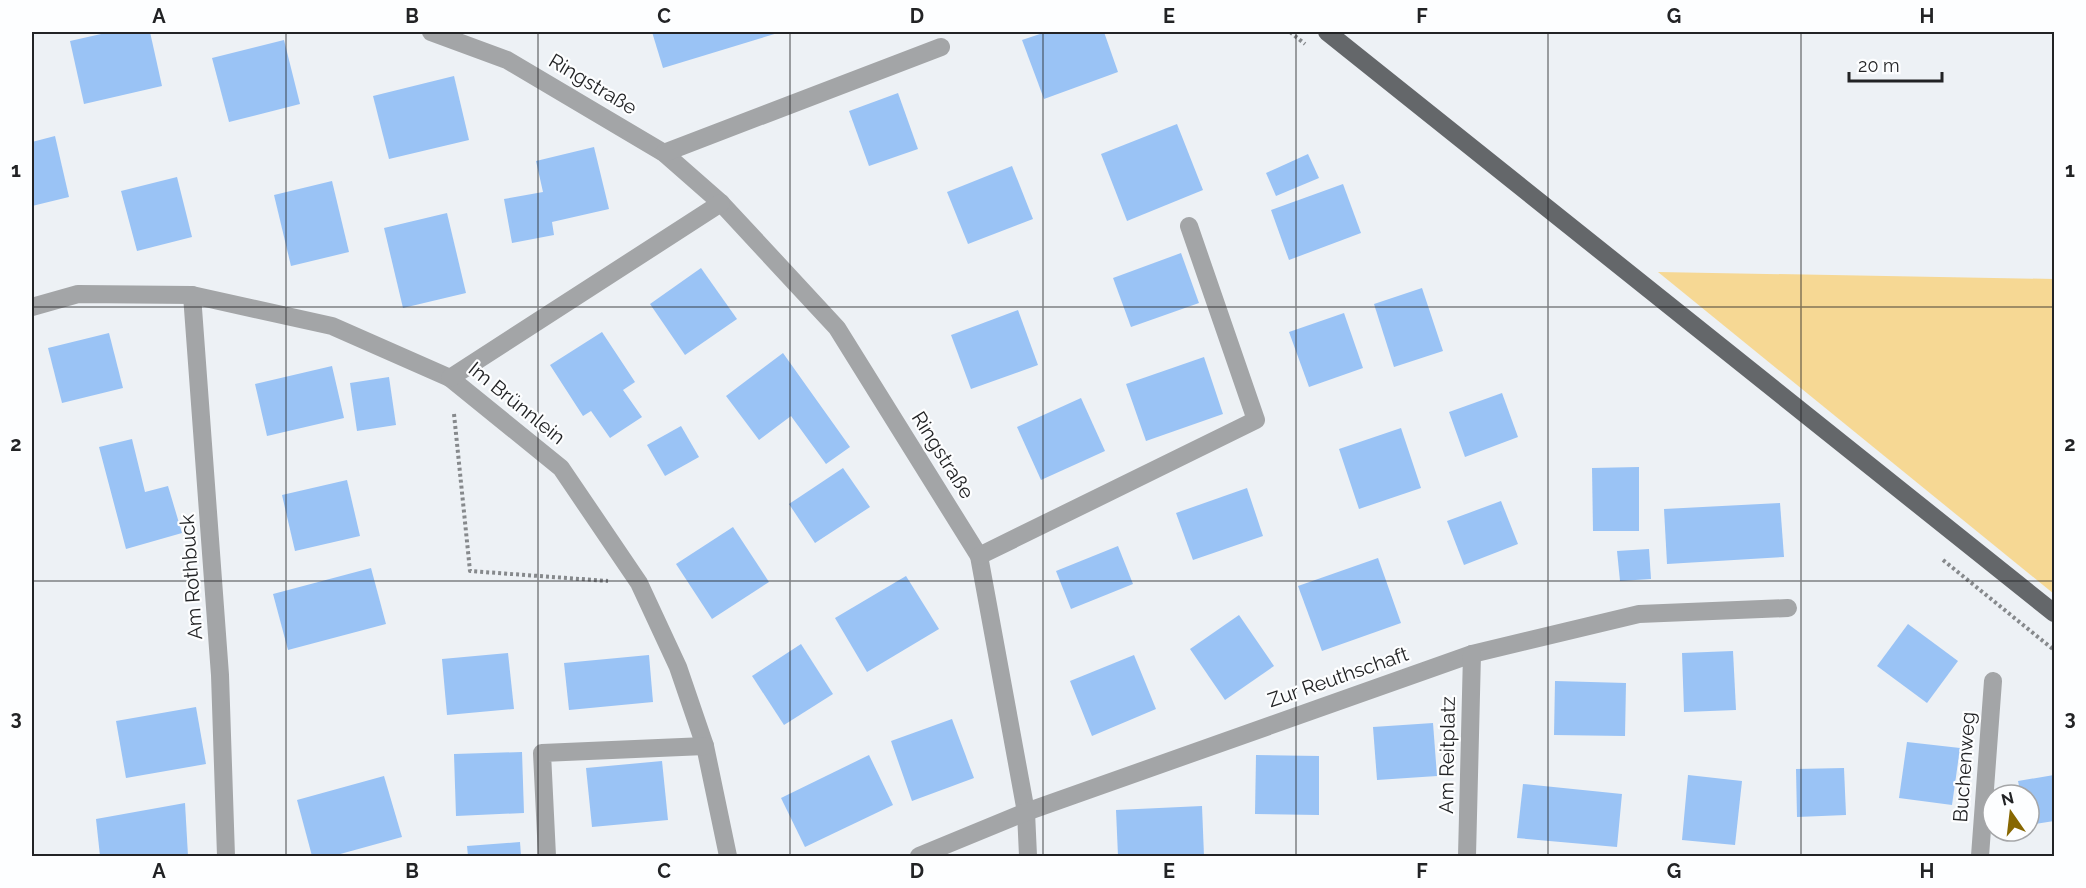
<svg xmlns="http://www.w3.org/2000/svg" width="2086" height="888" viewBox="0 0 2086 888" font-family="Raleway,sans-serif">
<rect width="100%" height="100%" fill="#edf1f5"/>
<polygon fill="#f6d894" points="1658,272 2054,279 2054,594"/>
<g fill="#9ac3f5">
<polygon points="110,32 150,32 162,86 84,104 70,41"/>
<polygon points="652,32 781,32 663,68"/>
<polygon points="1046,32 1104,32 1118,72 1044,99 1022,40"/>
<polygon points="284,40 300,104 229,122 212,58"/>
<polygon points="454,76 469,140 389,159 373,96"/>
<polygon points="898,93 918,149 869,166 849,111"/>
<polygon points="1177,124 1203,190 1127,221 1101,154"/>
<polygon points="55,136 69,197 32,206 32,142"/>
<polygon points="594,147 609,209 552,222 554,235 512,243 504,199 543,192 536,161"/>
<polygon points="1308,154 1319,178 1276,196 1266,173"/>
<polygon points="1012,166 1033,219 968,244 947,192"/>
<polygon points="177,177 192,237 137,251 121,191"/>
<polygon points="332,181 349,252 291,266 274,195"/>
<polygon points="1343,184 1361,233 1289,260 1271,210"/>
<polygon points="447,213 466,293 403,308 384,228"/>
<polygon points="1181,253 1199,303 1131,327 1113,278"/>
<polygon points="701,268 737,319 685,355 650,304"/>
<polygon points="1422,288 1443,351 1394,367 1374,304"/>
<polygon points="1018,310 1038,365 971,389 951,335"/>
<polygon points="1344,313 1363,368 1309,387 1289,332"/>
<polygon points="602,332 635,382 623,390 642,417 610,438 591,411 583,416 550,365"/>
<polygon points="109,333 123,388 62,403 48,348"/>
<polygon points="783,353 850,447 826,464 791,416 759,440 726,396"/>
<polygon points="1204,357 1223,414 1146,441 1126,384"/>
<polygon points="332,366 344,418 267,436 255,384"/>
<polygon points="389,377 396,425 357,431 350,383"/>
<polygon points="1502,393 1518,437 1465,457 1449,412"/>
<polygon points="1081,398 1105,451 1041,480 1017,427"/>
<polygon points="681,426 699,457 665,476 647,445"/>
<polygon points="1401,428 1421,488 1359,509 1339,449"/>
<polygon points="132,439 145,492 168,486 182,533 126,549 99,447"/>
<polygon points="1639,467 1639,531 1593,531 1592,468"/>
<polygon points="843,468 870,507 815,543 789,504"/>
<polygon points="347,480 360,536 295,551 282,495"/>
<polygon points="1247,488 1263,536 1193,560 1176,513"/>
<polygon points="1501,501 1518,544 1464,565 1447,521"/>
<polygon points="1780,503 1784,557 1667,564 1664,509"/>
<polygon points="733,527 769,582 712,619 676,564"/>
<polygon points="1118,546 1133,584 1071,609 1056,571"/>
<polygon points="1649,549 1651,579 1620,581 1617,551"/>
<polygon points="1378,558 1401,623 1322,651 1298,586"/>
<polygon points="371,568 386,624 288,650 273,594"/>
<polygon points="906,576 939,629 867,672 835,618"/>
<polygon points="1239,615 1274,666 1225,700 1190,649"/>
<polygon points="1908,624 1958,661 1927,703 1877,666"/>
<polygon points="801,644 833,694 784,725 752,676"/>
<polygon points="1733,651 1736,710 1684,712 1682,653"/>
<polygon points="508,653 514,709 447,715 442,659"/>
<polygon points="649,655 653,702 569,710 564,663"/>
<polygon points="1134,655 1156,709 1092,736 1070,681"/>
<polygon points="1555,681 1626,683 1625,736 1554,735"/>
<polygon points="196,707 206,764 126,778 116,721"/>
<polygon points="952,719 974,778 912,801 891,741"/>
<polygon points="1433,723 1437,776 1377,780 1373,727"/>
<polygon points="1907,742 1960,748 1952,805 1899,798"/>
<polygon points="522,752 524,813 456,816 454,754"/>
<polygon points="869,755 893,805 805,847 781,798"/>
<polygon points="1256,755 1319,756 1319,815 1255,814"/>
<polygon points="662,761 668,820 592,827 586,768"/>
<polygon points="1844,768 1846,815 1797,817 1796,769"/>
<polygon points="1688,775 1742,781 1735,845 1682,840"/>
<polygon points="2054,775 2054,821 2029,825 2029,795 2021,795 2018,781"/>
<polygon points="384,776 402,837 333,856 312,856 297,800"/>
<polygon points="1523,784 1622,794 1617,847 1517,838"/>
<polygon points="185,803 188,856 100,856 96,819"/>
<polygon points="1202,806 1204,856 1118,856 1116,810"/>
<polygon points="520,842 521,856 468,856 467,846"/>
</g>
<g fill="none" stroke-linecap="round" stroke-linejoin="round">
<g stroke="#86898c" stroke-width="4" stroke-dasharray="3 3" stroke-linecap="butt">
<polyline points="1290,32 1305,44"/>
<polyline points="454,414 470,571 608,581"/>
<polyline points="1943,560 2054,650"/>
</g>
<g stroke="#a3a5a7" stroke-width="18">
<polyline points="431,32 507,60 664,153 721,203 837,328 979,556 1026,812 1028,856"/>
<polyline points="664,153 941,47"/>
<polyline points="192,295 220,675 226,856"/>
<polyline points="32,307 78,294 192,295 332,326 450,378 561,468 639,583 678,667 705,746 728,856"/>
<polyline points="450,378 721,203"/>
<polyline points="979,556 1256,420 1189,226"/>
<polyline points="547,856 542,753 705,746"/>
<polyline points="919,856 1026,812 1472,654 1639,614 1788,608"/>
<polyline points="1467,856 1472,654"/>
<polyline points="1980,856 1993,681"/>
</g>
<polyline stroke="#64676a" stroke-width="18" points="1327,32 2054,613"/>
</g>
<path fill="none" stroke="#222325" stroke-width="1.5" stroke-opacity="0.55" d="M286,32V856M538,32V856M790,32V856M1043,32V856M1296,32V856M1548,32V856M1801,32V856M32,307H2054M32,581H2054"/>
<g text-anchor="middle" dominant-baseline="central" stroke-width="4.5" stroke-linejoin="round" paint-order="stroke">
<g font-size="20" fill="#222325" stroke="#fdfeff">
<text transform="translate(593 84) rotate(31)">Ringstraße</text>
<text transform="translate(517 403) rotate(39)">Im Brünnlein</text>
<text transform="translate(943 455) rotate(58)">Ringstraße</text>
<text transform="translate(191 577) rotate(-94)">Am Rothbuck</text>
<text transform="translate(1338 677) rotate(-19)">Zur Reuthschaft</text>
<text transform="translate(1447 755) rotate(-89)">Am Reitplatz</text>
<text transform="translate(1964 767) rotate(-86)">Buchenweg</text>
</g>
</g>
<rect width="2086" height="888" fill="none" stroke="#fdfeff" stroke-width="66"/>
<g transform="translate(2011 813) rotate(346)"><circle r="28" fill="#fdfeff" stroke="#a5a6a8" stroke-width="1.5"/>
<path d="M0-4.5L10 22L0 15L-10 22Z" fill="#876702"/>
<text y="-9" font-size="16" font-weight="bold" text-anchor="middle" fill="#222325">N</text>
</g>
<path d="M1849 72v9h93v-9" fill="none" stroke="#222325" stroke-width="3"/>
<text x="1858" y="72" font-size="18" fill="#222325" stroke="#fdfeff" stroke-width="4.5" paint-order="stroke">20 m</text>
<rect x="33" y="33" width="2020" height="822" fill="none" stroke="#222325" stroke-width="2"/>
<g font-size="20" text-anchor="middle" font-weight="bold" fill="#222325">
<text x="159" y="23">A</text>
<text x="412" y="23">B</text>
<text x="664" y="23">C</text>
<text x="917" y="23">D</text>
<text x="1169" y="23">E</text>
<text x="1422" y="23">F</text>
<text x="1674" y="23">G</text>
<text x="1927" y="23">H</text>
<text x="16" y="177">1</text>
<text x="2070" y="177">1</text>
<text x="16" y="451">2</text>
<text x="2070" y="451">2</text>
<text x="16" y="725">3</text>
<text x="2070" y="725">3</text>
<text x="159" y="878">A</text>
<text x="412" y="878">B</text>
<text x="664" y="878">C</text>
<text x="917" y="878">D</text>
<text x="1169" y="878">E</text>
<text x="1422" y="878">F</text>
<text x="1674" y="878">G</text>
<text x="1927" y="878">H</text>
</g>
</svg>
